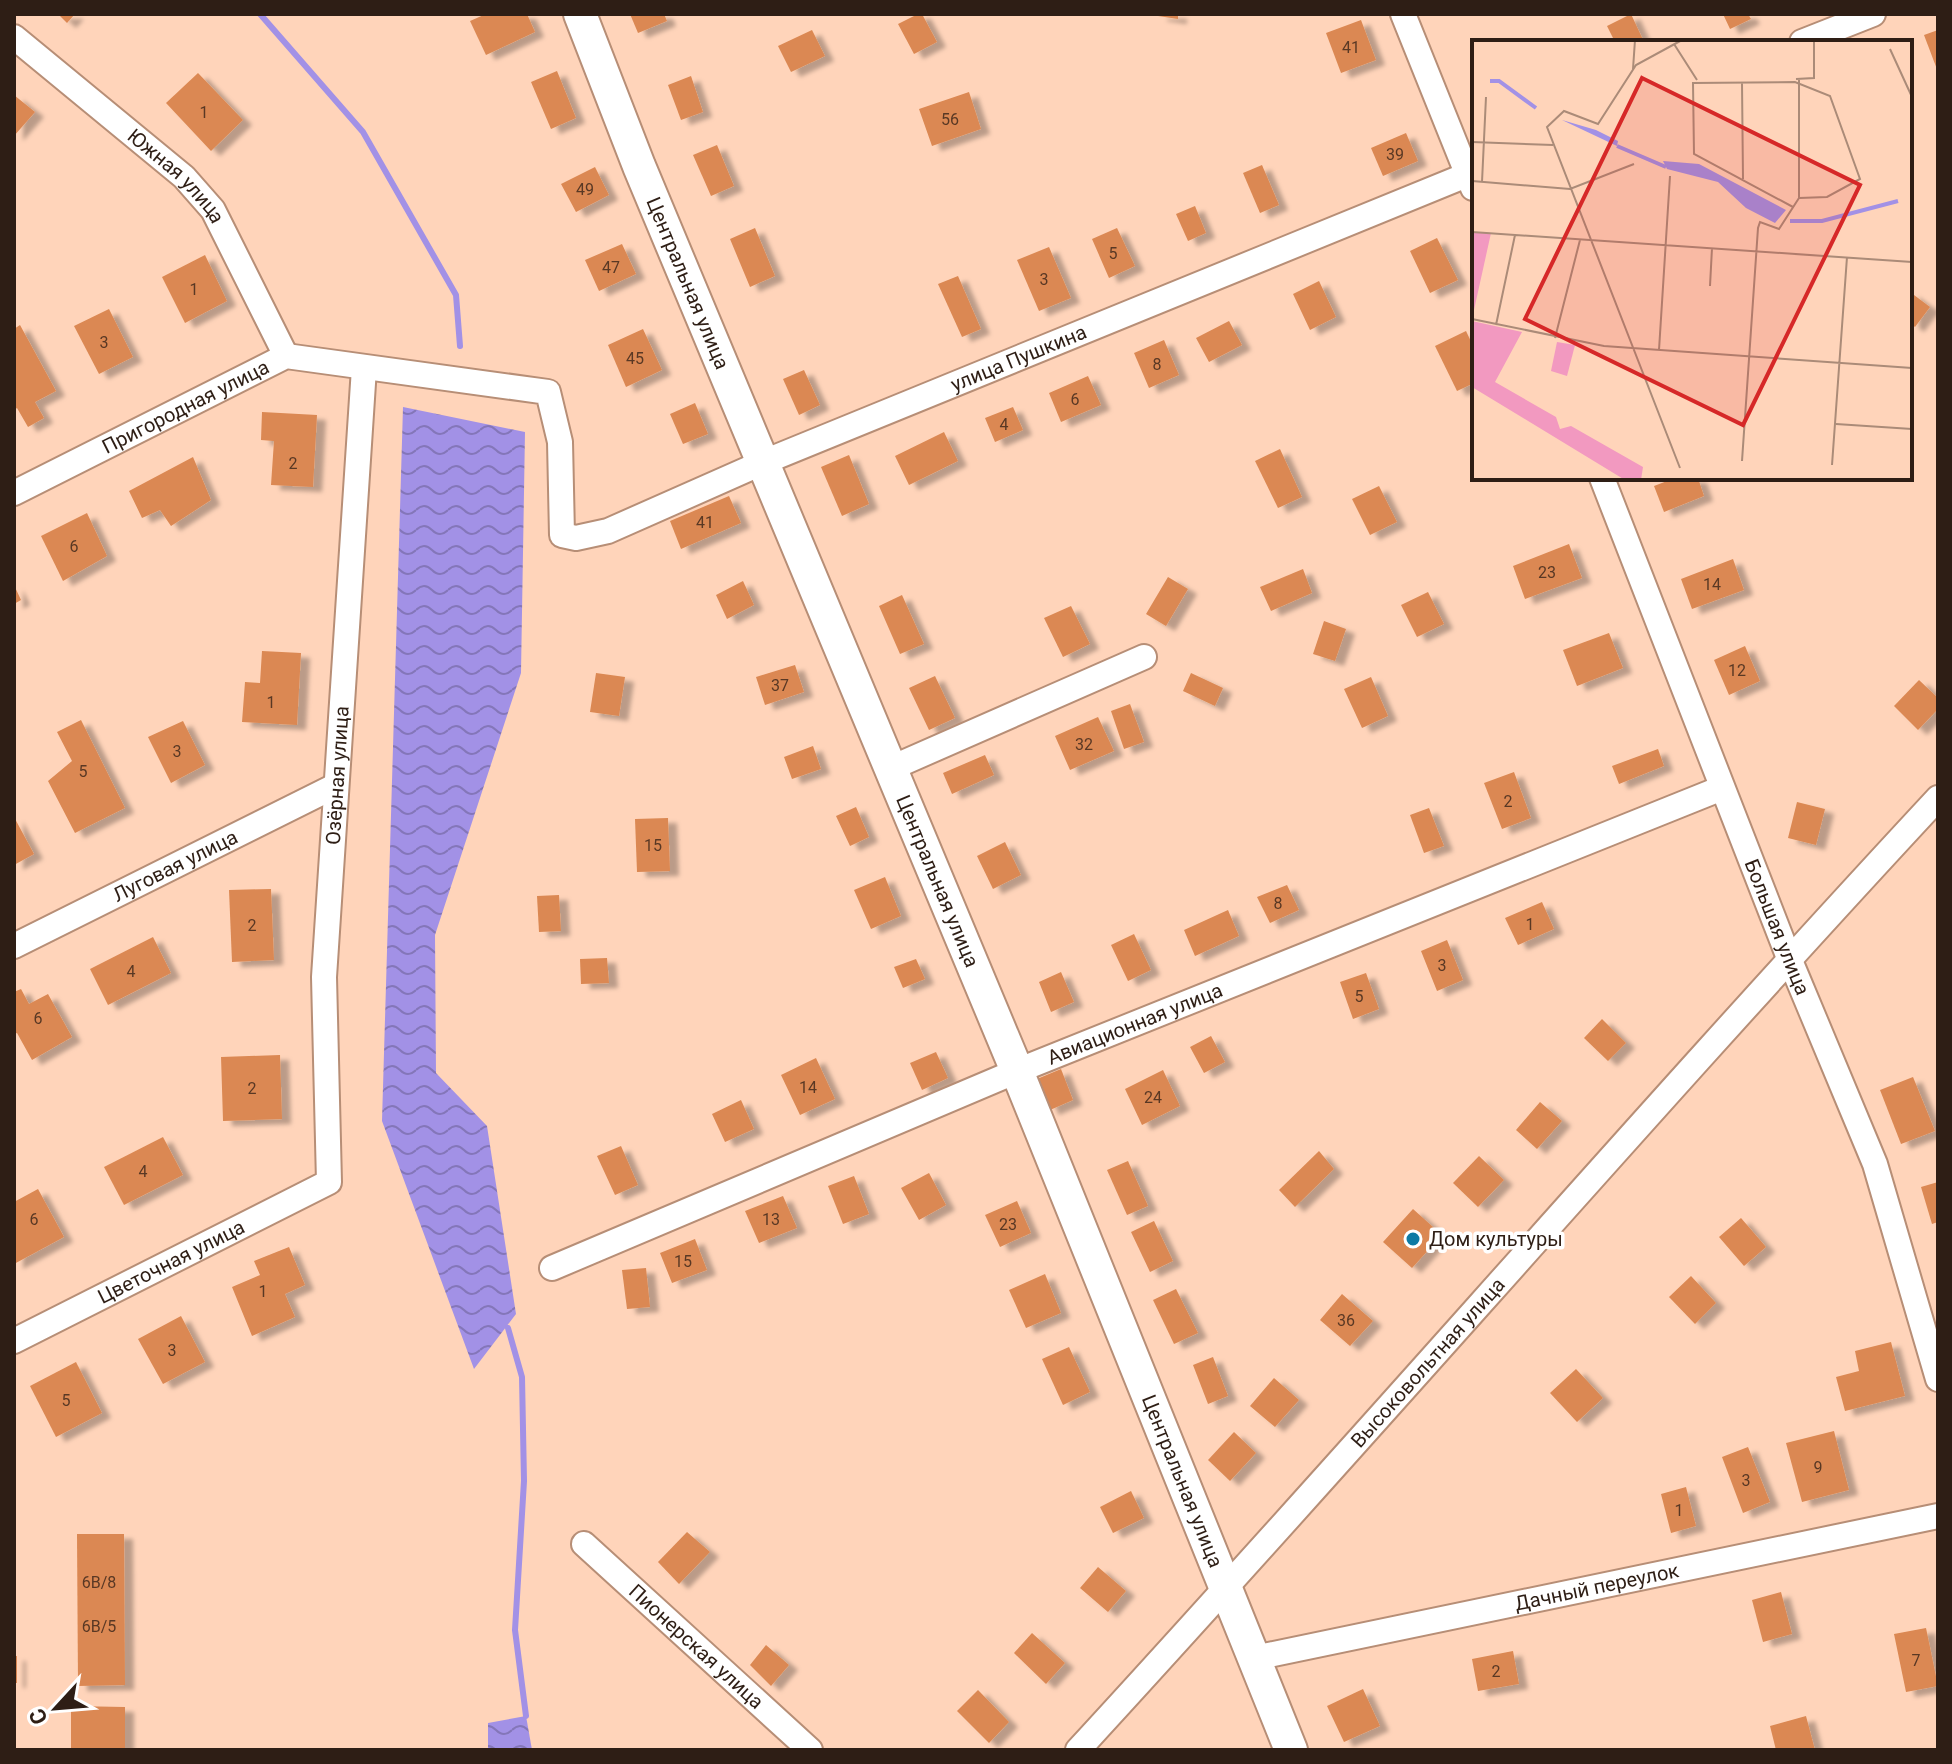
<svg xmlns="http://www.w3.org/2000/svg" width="1952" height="1764" viewBox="0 0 1952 1764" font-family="Roboto,sans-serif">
<defs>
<pattern id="water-waves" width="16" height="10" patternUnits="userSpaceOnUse" patternTransform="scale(2)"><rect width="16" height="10" fill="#a291e6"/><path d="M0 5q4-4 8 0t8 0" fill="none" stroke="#8476b9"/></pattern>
<filter id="shadow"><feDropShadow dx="9" dy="5" stdDeviation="2" flood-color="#0004"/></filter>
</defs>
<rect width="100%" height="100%" fill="#ffd4ba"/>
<g fill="url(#water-waves)">
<polygon points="403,407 525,432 521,673 435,935 436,1073 487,1126 516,1314 474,1369 382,1121"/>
<polygon points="526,1716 532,1750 488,1750 488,1723"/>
</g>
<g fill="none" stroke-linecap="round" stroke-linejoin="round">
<g stroke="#a291e6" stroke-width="6">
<polyline points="260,14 363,132 456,295 460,346"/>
<polyline points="508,1328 522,1377 524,1481 515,1630 526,1716"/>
</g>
</g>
<g fill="#db8852" filter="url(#shadow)">
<polygon points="58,14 75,14 67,23"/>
<polygon points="486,14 527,14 535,32 486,55 470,21"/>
<polygon points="630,14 664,14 667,21 638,33"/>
<polygon points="918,14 922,14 937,42 914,54 898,24"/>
<polygon points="1158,14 1178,14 1178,19 1158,16"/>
<polygon points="1631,14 1644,42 1615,42 1607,26"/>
<polygon points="1723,14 1748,14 1751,19 1730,29"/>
<polygon points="1361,20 1376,60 1341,73 1326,33"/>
<polygon points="812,30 825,56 791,72 778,46"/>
<polygon points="1938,30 1938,72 1924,35"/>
<polygon points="557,71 576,118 551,129 531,82"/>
<polygon points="198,73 243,120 211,151 166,103"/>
<polygon points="691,76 703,112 681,120 668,85"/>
<polygon points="969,92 981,129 932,146 919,109"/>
<polygon points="14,95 35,112 14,136"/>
<polygon points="1406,133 1418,161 1383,176 1371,148"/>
<polygon points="717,145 734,186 711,196 693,155"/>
<polygon points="1262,165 1279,205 1260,213 1243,173"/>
<polygon points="595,167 609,195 576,212 561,184"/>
<polygon points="1195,206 1206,233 1188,241 1176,214"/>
<polygon points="755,228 775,276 750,287 730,239"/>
<polygon points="1117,228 1135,266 1109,278 1092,239"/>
<polygon points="1437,238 1458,280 1430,293 1410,251"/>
<polygon points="622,244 636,274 599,291 585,260"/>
<polygon points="1049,247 1071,298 1039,311 1017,260"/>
<polygon points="205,255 227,301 185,323 162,277"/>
<polygon points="958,276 981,329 962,337 938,284"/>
<polygon points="1319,281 1336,317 1310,330 1293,294"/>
<polygon points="1910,292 1930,307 1915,327 1910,323"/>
<polygon points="109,309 133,357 99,374 74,326"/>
<polygon points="1229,321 1242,345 1209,362 1196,338"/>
<polygon points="20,325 56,391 35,402 44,418 28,427 17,408 14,410 14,329"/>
<polygon points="643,329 662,370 626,387 608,345"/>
<polygon points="1466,331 1474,348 1474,383 1457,391 1435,346"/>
<polygon points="1164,340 1179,375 1149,388 1134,353"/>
<polygon points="804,370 820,405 799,415 783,379"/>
<polygon points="1088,376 1101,405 1061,422 1049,393"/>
<polygon points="695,403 708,434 683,444 670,414"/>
<polygon points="1013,407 1023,430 995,442 985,418"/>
<polygon points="262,412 317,415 313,487 271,485 274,441 261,440"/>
<polygon points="944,432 958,461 909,485 895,456"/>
<polygon points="1280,449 1302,497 1278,508 1255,461"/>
<polygon points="849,455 869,504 842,516 821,467"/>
<polygon points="193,457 211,500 171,526 160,510 142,518 129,491"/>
<polygon points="1675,478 1698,478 1704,496 1664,512 1654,486"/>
<polygon points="1379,486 1397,522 1370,535 1352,499"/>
<polygon points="729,496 741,523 681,549 670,521"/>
<polygon points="87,513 107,556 63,581 41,536"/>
<polygon points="1569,544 1582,578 1525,599 1513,566"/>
<polygon points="1733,559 1744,590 1692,609 1681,579"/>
<polygon points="1303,569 1312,593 1271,611 1260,587"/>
<polygon points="1168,577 1188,589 1166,626 1146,614"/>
<polygon points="743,581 754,605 727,619 716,595"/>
<polygon points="14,585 21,600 14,604"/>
<polygon points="1428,592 1444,624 1417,637 1401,605"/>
<polygon points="902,595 924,644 900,654 879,606"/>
<polygon points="1071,606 1090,644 1063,657 1044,618"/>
<polygon points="1324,621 1346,629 1335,661 1313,654"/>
<polygon points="1609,633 1623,668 1577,686 1563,650"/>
<polygon points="1745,646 1760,681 1729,695 1714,660"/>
<polygon points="262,651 301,653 297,725 242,722 245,682 260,683"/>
<polygon points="795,665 804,692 765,705 756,677"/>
<polygon points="596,673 625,677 619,716 590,712"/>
<polygon points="1191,673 1223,688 1215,706 1183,691"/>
<polygon points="935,676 955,718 929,730 909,688"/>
<polygon points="1371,677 1388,716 1362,728 1344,689"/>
<polygon points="1919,680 1938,698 1938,709 1918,730 1894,706"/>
<polygon points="1130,704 1144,742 1124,749 1111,711"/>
<polygon points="1098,717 1114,751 1070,770 1055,736"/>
<polygon points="81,720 125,808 75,833 48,781 72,761 57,732"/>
<polygon points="183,721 205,765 171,783 148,737"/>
<polygon points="813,746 821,769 792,779 784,757"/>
<polygon points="1658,749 1664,766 1619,784 1612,766"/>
<polygon points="985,755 994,775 952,794 943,773"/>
<polygon points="1514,772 1531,818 1502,829 1484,783"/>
<polygon points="1797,802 1825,809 1816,845 1788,838"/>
<polygon points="856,807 869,837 850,846 836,816"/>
<polygon points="1429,808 1444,846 1424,853 1410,815"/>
<polygon points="14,817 34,854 14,865"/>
<polygon points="668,818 670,871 637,872 635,819"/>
<polygon points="1005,842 1021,875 993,889 977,856"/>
<polygon points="885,877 901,916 871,929 854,890"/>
<polygon points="1287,885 1299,910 1270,923 1257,897"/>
<polygon points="271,889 274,960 232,962 229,890"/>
<polygon points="559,895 561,931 539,932 537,896"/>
<polygon points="1542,902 1554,929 1518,945 1505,918"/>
<polygon points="1228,910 1239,936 1195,956 1184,930"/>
<polygon points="1134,934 1151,970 1128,981 1111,945"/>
<polygon points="153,937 171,973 108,1005 90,969"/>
<polygon points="1447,940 1463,980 1437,991 1421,951"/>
<polygon points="607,958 609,983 581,984 580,959"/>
<polygon points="916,959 925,979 903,988 894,967"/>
<polygon points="1061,972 1074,1002 1051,1012 1039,982"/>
<polygon points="1366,973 1379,1009 1353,1019 1340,982"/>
<polygon points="21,989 29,1004 48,994 72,1037 32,1060 17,1033 14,1034 14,992"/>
<polygon points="1602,1019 1626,1043 1608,1061 1584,1038"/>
<polygon points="1211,1036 1225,1062 1204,1073 1190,1047"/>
<polygon points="936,1052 948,1078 922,1090 910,1063"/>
<polygon points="280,1055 282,1119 223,1121 221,1057"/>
<polygon points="816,1058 835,1099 800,1115 781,1075"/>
<polygon points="1061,1069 1073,1100 1050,1110 1037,1079"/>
<polygon points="1163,1070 1180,1106 1142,1125 1125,1089"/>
<polygon points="1913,1077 1935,1131 1901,1144 1880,1090"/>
<polygon points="741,1100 754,1129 725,1142 712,1114"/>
<polygon points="1540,1102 1562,1121 1537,1149 1516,1130"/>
<polygon points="163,1137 183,1175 124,1205 104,1167"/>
<polygon points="621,1146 638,1185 615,1195 597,1156"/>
<polygon points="1319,1151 1334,1169 1295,1207 1279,1190"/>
<polygon points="1479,1156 1504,1180 1478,1207 1453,1183"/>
<polygon points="1128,1161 1148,1206 1127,1215 1107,1170"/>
<polygon points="929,1173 946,1205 919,1220 901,1188"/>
<polygon points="854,1176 869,1214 843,1224 828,1186"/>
<polygon points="1938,1182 1938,1222 1932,1224 1921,1187"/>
<polygon points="38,1189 64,1237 14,1264 14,1202"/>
<polygon points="783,1196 797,1228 759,1243 745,1211"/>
<polygon points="1017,1201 1031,1233 1000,1247 985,1215"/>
<polygon points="1413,1209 1442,1235 1412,1268 1383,1242"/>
<polygon points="1741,1218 1766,1247 1744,1266 1719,1237"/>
<polygon points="1154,1221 1173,1261 1150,1272 1131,1232"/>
<polygon points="695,1239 707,1270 672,1283 660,1253"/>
<polygon points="289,1247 305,1285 285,1294 295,1317 252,1336 232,1287 260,1275 254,1261"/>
<polygon points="646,1268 650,1307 627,1309 622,1270"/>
<polygon points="1045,1274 1061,1313 1026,1328 1009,1290"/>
<polygon points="1691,1276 1716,1303 1695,1324 1669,1297"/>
<polygon points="1176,1289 1198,1333 1174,1344 1153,1300"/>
<polygon points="1342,1294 1373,1321 1350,1346 1320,1320"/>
<polygon points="181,1316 205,1362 163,1384 138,1339"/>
<polygon points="1891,1342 1905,1396 1845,1411 1836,1377 1859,1371 1855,1351"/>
<polygon points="1069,1347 1090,1392 1063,1405 1042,1359"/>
<polygon points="1213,1357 1228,1396 1208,1404 1193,1365"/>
<polygon points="76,1362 102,1413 56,1437 30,1386"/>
<polygon points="1576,1369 1603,1398 1577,1422 1550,1393"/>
<polygon points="1274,1378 1299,1400 1275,1427 1250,1406"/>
<polygon points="1834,1431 1849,1490 1802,1502 1786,1443"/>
<polygon points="1234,1432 1256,1453 1230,1481 1208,1460"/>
<polygon points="1748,1447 1770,1502 1743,1513 1722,1457"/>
<polygon points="1686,1487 1696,1526 1671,1533 1661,1494"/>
<polygon points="1131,1491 1144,1518 1113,1533 1100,1507"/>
<polygon points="687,1532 710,1552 679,1584 658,1562"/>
<polygon points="77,1534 124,1534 125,1685 78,1686"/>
<polygon points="1098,1567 1126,1591 1108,1612 1080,1588"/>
<polygon points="1781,1592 1792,1634 1763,1642 1752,1600"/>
<polygon points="1926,1628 1938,1686 1906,1692 1894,1634"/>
<polygon points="1032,1633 1065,1663 1046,1684 1014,1653"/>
<polygon points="766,1645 789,1665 771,1686 750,1665"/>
<polygon points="1513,1651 1519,1684 1478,1691 1472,1659"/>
<rect x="14" y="1656" width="3" height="27"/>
<polygon points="1363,1689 1380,1726 1344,1742 1327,1706"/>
<polygon points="978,1690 1009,1722 989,1743 957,1711"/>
<polygon points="71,1706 125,1707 125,1750 71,1750"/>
<polygon points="1806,1716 1815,1750 1776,1750 1770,1726"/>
</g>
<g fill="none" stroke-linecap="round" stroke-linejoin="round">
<defs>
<g id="minor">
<polyline points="1403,14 1473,188"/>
<path id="s1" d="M14,37L184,177L213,210L286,356"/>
<polyline points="1802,42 1873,14"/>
<path id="s2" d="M1602,478L1789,958L1875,1164L1938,1379"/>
<path id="s3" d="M14,493L286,356L548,392L560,442L562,535L576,538L608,531L764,462L1474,172"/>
<polyline points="889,769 1144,657"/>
<path id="s4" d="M14,946L335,786"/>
<path id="s5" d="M552,1268L1017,1071L1722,788"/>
<path id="s6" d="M14,1341L329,1182L324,977L364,368"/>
<path id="s7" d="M584,1544L810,1750"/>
<path id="s8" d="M1254,1658L1938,1516"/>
<path id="s9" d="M1078,1750C1368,1435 1647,1111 1938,798"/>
</g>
<g id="tertiary">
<path id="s10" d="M580,14L639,166L1017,1071L1291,1750"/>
</g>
</defs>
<use href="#minor" stroke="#b78e76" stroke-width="28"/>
<use href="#tertiary" stroke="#b78e76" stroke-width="36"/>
<use href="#minor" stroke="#fff" stroke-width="24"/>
<use href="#tertiary" stroke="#fff" stroke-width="32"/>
</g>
<circle fill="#0e7aa4" stroke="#fff" stroke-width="3" cx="1413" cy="1239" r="8"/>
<g text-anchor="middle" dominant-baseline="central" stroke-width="7" stroke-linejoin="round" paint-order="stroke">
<g font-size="16" fill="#593824">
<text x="1351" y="47">41</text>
<text x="204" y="112">1</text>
<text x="950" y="119">56</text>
<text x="1395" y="154">39</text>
<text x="585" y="189">49</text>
<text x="1113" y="253">5</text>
<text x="611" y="267">47</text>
<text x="1044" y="279">3</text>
<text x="194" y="289">1</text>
<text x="104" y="342">3</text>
<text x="635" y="358">45</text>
<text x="1157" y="364">8</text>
<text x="1075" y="399">6</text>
<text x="1004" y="424">4</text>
<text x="293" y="463">2</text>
<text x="705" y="522">41</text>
<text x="74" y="546">6</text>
<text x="1547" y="572">23</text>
<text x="1712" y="584">14</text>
<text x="1737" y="670">12</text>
<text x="780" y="685">37</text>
<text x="271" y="702">1</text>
<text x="1084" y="744">32</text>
<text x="177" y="751">3</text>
<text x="83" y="771">5</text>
<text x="1508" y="801">2</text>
<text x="653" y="845">15</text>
<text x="1278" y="903">8</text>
<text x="1530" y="924">1</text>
<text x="252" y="925">2</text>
<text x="1442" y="965">3</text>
<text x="131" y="971">4</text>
<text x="1359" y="996">5</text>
<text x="38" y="1018">6</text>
<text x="808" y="1087">14</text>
<text x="252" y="1088">2</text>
<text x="1153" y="1097">24</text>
<text x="143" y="1171">4</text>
<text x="34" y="1219">6</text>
<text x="771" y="1219">13</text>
<text x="1008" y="1224">23</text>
<text x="683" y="1261">15</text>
<text x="263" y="1291">1</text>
<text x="1346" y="1320">36</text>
<text x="172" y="1350">3</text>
<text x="66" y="1400">5</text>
<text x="1818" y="1467">9</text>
<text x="1746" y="1480">3</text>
<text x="1679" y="1510">1</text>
<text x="99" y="1582">6В/8</text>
<text x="99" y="1626">6В/5</text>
<text x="1916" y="1660">7</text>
<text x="1496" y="1671">2</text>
</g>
<g font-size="20" fill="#2e1e15" stroke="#fff">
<text stroke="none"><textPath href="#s1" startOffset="214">Южная улица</textPath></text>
<text stroke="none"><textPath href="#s10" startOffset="290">Центральная улица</textPath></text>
<text stroke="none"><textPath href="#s3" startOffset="1206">улица Пушкина</textPath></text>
<text stroke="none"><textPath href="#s3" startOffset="192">Пригородная улица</textPath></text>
<text stroke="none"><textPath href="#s6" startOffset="760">Озёрная улица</textPath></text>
<text stroke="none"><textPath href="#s4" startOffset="180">Луговая улица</textPath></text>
<text stroke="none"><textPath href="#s10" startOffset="938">Центральная улица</textPath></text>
<text stroke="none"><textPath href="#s2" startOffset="482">Большая улица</textPath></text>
<text stroke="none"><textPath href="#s5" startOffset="632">Авиационная улица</textPath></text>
<text stroke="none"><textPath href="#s6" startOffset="176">Цветочная улица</textPath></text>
<text stroke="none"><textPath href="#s9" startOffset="522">Высоковольтная улица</textPath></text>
<text stroke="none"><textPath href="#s10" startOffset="1586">Центральная улица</textPath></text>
<text stroke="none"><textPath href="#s8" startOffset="350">Дачный переулок</textPath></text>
<text stroke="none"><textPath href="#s7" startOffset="152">Пионерская улица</textPath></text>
</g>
<g font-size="20" fill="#2e1e15" stroke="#fff" text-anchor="start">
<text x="1429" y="1239">Дом культуры</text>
</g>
</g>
<g transform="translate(1472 40)">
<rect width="440" height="440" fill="#ffd4ba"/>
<path d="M0,192L19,193L0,279ZM0,281L50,292L23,342L84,377L88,389L99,386L171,427L169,440H153L0,347Z" fill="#f299c0"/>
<path d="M85,302L103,305L95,336L79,331Z" fill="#f299c0"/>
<path d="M90,80L124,90L146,101L145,106ZM191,121L227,124L314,170L303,183L274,168L246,142L195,129Z" fill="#a291e6"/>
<path fill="none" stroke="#a291e6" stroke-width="4" d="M18,41H27L64,68M145,106L194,127M318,181H350L426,161"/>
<path fill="none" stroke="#ab8b78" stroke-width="2" d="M202,4L225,40M418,9L440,57M161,29L163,0M324,39L342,38V0M270,43L271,139M0,102L81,105M0,141L98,149L162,124M10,142L14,57M321,167L222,114L221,43L323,42L358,56L388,139L355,157L327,158M0,192L440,222M238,246L240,208M0,279L132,306L440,328M24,285L43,195M83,298L108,200M187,310L198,136M364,384L440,389M270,421L286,188L288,182L307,189L327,158V39M360,425L375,217M208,428L75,87L92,71L126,84L164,25L210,0"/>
<path fill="#d62828" fill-opacity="0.15" stroke="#d62828" stroke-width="4" d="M170,38L388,145L271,385L53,279Z"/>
<rect width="440" height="440" fill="none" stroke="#2e1e15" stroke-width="4"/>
</g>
<rect width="1952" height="1764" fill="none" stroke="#2e1e15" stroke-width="32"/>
<g transform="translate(56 1708) rotate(244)" stroke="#ffffff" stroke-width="6" paint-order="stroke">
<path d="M0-6L14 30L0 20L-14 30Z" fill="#2e1e15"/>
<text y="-12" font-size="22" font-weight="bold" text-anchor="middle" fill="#2e1e15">С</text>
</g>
</svg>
